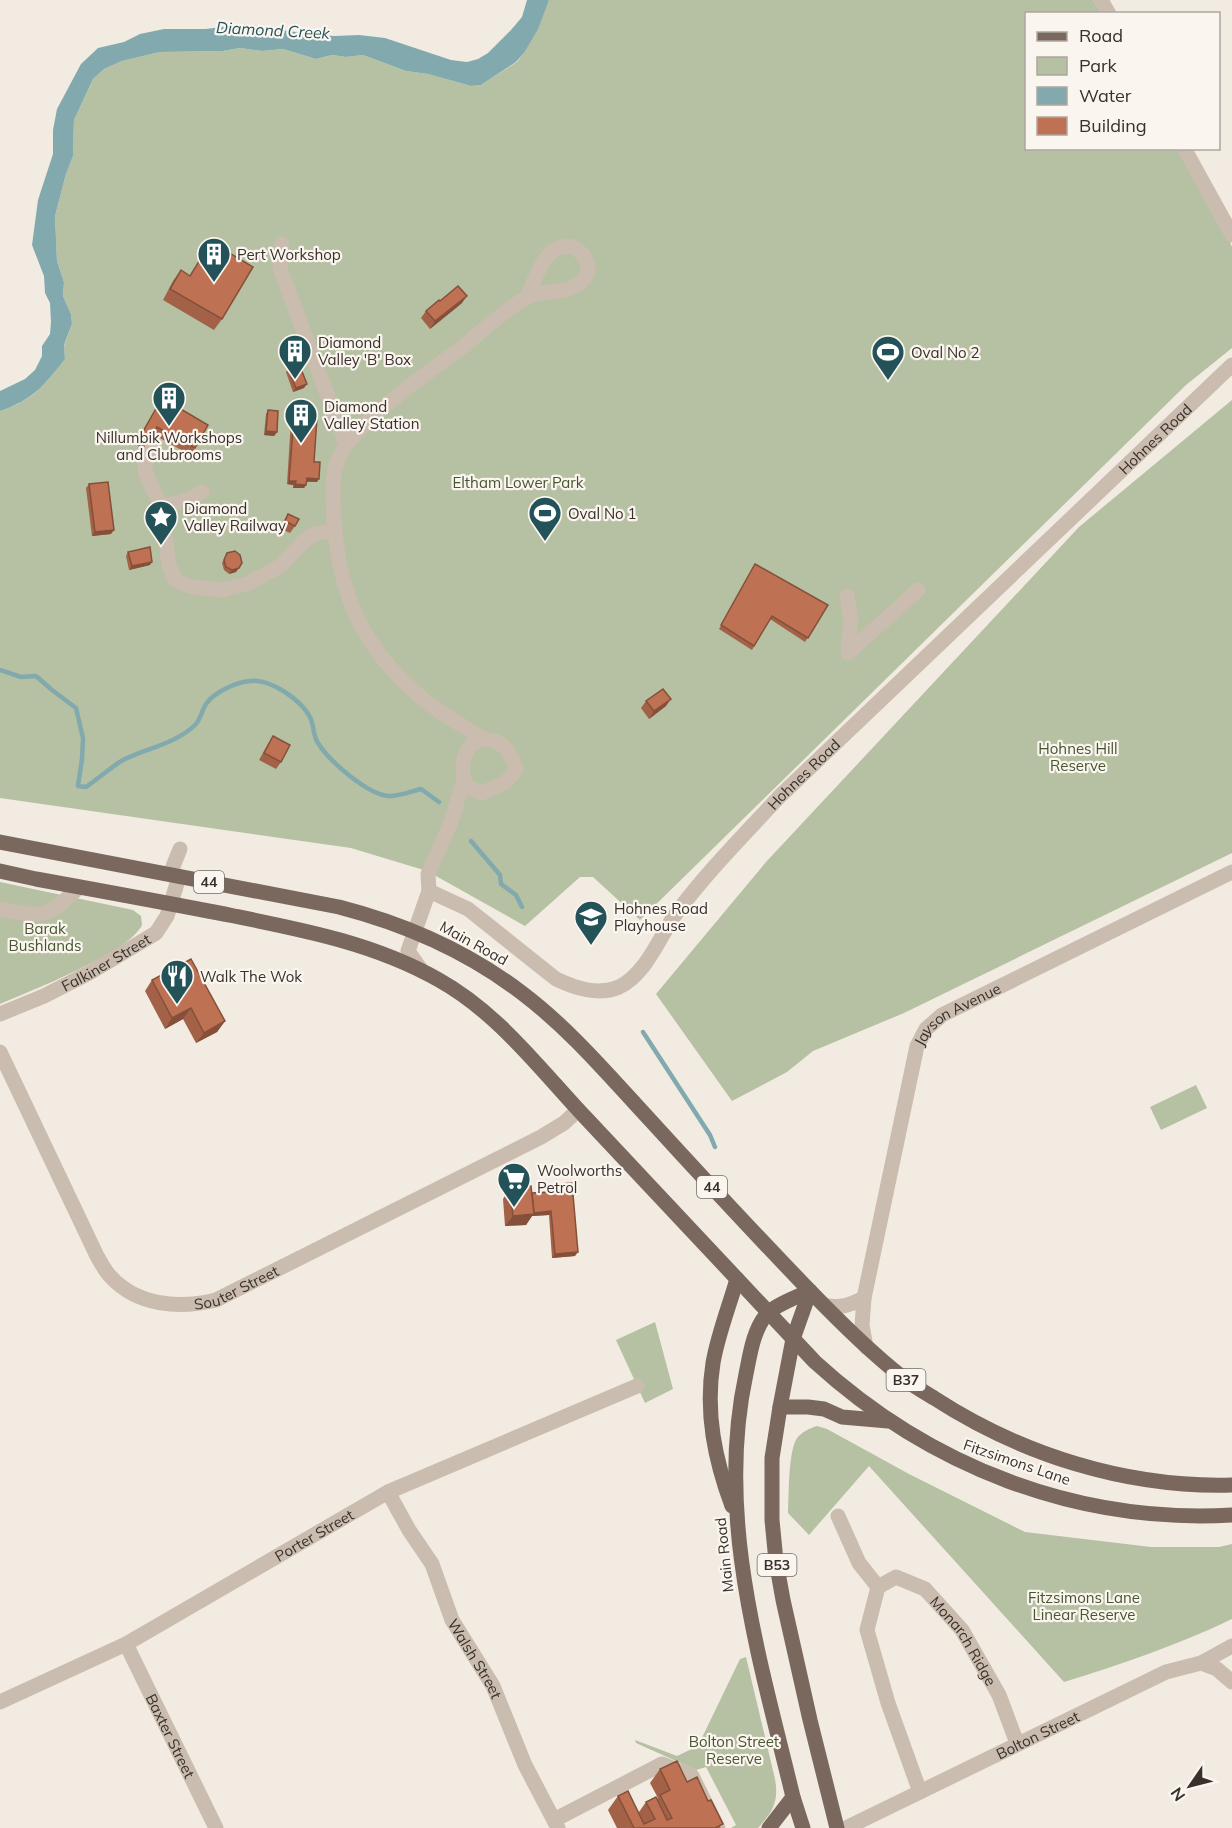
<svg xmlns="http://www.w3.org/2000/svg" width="1232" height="1828" viewBox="0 0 1232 1828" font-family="Mulish,sans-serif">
<rect width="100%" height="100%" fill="#f2ebe1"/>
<g fill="#b5c1a2">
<path d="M549,0H1093L1101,13L1026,14V148L1178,149L1223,226L1232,247V348L1186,385L640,920L593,877H580L525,926L427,871L351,848L0,798V411C34,400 44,386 65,359L64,346L72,324L71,314L63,296L64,282L57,261L55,216L66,174L73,156L74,120L93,79L104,69L122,61L160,52L223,51L240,48L262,51L283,49L316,59L332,55L346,57L363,55L406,71L428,74L471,86L481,85L517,62L524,53Z"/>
<polygon points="1232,400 1232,853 904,1013 813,1051 787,1072 732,1101 656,994 766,862 1079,527"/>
<path d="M0,882L133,910L141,916L142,925C129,953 30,991 0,1004Z"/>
<polygon points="1196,1085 1207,1108 1161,1130 1150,1107"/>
<polygon points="655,1322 673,1389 645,1403 616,1340"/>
<path d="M817,1426L827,1429L909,1474L1025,1532L1151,1547H1219L1232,1544V1619C1178,1645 1122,1664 1064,1682L869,1466L809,1535L788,1513C789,1495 788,1452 797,1438C802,1432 810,1428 817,1426Z"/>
<path d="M746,1657L775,1779C779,1801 773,1812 758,1828H731L736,1825L706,1767L696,1770L636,1743L635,1740L677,1756L698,1746L740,1659Z"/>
</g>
<path fill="#82aaae" d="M527,0H549L538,29L524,53L516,62L481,85L471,86L428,74L406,71L363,55L346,57L332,55L316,59L283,49L262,51L240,48L223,51L160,52L122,61L104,69L93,79L74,120L73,156L66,174L55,216L57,261L64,282L63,296L71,314L72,324L64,345L65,359C45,385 33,400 0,411V391L25,379L35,370L42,356V346L50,334L51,322L50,303L45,293L44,276L32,245L38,200L53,154V130L57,109L81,64L98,48L124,42L140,34L164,29H206L244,24L314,35L335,36L359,35L385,38L451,60L467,62L478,59L488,53L511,30L522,17Z"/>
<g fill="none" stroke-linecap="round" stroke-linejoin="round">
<g stroke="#82aaae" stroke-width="4.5">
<path d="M0,670L21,677L36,676L52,690L76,708L83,738L82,759L78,786L86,787C98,779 111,767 123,760C147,748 176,744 196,724C201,718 202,710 206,704C214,692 237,682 250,681C270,678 301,700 310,717C314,725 313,736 318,743C329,761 369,796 390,796C400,796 412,791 421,789L439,802"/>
<polyline points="471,841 500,875 501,884 516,895 522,907"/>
<polyline points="643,1032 710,1135 715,1147"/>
</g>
<g stroke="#cabcae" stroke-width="15">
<polyline points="1101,0 1109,14"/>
<polyline points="1184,148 1232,235"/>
<polyline points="282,244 279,261 281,271 346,445"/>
<path d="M158,437C134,472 148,472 161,507"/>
<polyline points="202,492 192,498 161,507 169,565 174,578 181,583 193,587 222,590 247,584 280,566 304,541 314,534 334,530"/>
<polyline points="847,596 851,619 848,653"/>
<polyline points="848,653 918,590"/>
<path d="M483,739C463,725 441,714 423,699C363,649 338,594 334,518C333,492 329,466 347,444C376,407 427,374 465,345C484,330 504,310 526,298C543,288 566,296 581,282C590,274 590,263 582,254C578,249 572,246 567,246C544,246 535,280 527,297"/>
<path d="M483,739C502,739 512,752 516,770L506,782L482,793C465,788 462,781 463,764C465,750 469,744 483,739Z"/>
<polyline points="170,874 180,849"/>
<polyline points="429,891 428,874 451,822 463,782"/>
<path d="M0,909C44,918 47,918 79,887"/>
<path id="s1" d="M422,971L408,951L429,891L468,909L556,979C575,988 598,996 619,987C646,974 659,938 675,915C706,873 744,835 779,797L1232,365"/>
<path id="s2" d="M0,1014L44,996L89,973L156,933L167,916L179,877"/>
<path id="s3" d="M0,1052L97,1256C101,1263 105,1271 110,1276C137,1306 179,1309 216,1300L541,1137L564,1123L578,1110"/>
<path d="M824,1305C840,1309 850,1305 864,1298"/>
<path id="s4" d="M866,1347L862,1325L864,1298L917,1046L926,1029L942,1015L1232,872"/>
<path id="s5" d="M388,1492L409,1530L432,1564L452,1620L493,1686L525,1765L558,1828"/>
<polyline points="838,1516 859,1563 878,1587"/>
<path id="s6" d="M126,1644L216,1828"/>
<polyline points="1201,1663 1217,1669 1232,1682"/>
<path id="s7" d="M0,1702L126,1644L388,1492L637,1386"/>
<path id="s8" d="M920,1792L888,1703L867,1630L878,1587L896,1577L925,1589L962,1630L999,1695L1017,1743"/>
<polyline points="554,1820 662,1764 692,1776 718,1828"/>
<path id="s9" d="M846,1828L1166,1672L1201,1663L1232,1646"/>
</g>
<g stroke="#7a685e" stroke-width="15">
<path d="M0,842L339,907C405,924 467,951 522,993C571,1030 610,1077 651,1121C703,1178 756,1235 810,1291C839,1321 869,1351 902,1377C912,1385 924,1392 934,1398C1022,1455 1127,1488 1232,1485"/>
<path d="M0,871L36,879C102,891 168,903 234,916C304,930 376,944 439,980C498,1013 539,1068 585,1117C662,1199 738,1281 815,1362C929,1466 1076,1524 1232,1515"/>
<polyline points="810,1291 793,1339 780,1407 772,1458 772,1520 776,1561 783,1600 810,1720 837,1828"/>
<polyline points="780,1407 808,1407 824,1409 842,1417 888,1421"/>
<path d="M732,1506C715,1460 705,1413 713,1363C718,1334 729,1307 737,1279"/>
<polyline points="769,1828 793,1797"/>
<path d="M803,1828L793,1797C760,1659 715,1517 746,1374C750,1355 753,1331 766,1315C773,1306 799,1296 810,1291"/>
</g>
</g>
<g fill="#a36247">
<polygon points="211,242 222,319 214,330 163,300 173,281 181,270 190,276"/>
<polygon points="462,303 430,329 421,318 426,311"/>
<polygon points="288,369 304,388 293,392 286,372"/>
<polygon points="162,398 195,448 190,455 153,434 143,449 135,444"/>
<polygon points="268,410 277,432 274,436 264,435 266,414"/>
<polygon points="294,416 314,462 317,482 307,482 304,488 293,488 293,485 287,484 291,420"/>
<polygon points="89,484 111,534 92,536 86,488"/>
<polygon points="288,514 295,526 290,533 279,528"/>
<polygon points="128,552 150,565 129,570 126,556"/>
<polygon points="227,553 236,572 229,574 224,570 222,563"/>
<polygon points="755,564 828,605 805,642 770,619 752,650 719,629"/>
<polygon points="646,701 666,706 649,719 641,708"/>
<polygon points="273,736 281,762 276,769 259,760 268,744"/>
<polygon points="152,980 225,1021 217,1032 196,1043 183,1019 165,1029 145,991"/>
<polygon points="549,1185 575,1256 552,1258 549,1215 532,1216 526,1225 505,1226 503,1199 510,1188 532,1193 547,1192 547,1189"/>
<polygon points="660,1769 687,1782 721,1828 617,1828 608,1810 618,1796 639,1812 646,1802 658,1798 650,1783"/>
</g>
<g fill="#85503a">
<polygon points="467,296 462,303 430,329 435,321"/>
<polygon points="307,384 304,388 293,392 296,388"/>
<polygon points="266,431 277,432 274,436 264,435"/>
<polygon points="307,478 319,479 317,482 305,481"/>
<polygon points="289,481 296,481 293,485 287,484"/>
<polygon points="295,484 306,485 304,488 293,488"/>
<polygon points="114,530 111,534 92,536 95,532"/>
<polygon points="152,562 150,565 129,570 132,566"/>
<polygon points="239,568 236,572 229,574 232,570"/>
<polygon points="671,699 666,706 649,719 654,711"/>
<polygon points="191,1008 183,1019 165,1029 172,1018"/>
<polygon points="225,1021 217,1032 196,1043 204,1033"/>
<polygon points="551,1211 549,1215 532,1216 526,1225 505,1226 513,1216 528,1213"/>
<polygon points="578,1252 575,1256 552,1258 555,1254"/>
</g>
<g fill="#be7253" stroke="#85503a" stroke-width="1.5">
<polygon points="211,242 253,267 222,319 170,289 181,270 190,276"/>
<polygon points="458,286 467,296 435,321 426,311 439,300 440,301"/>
<polygon points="299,364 307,384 296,388 288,369"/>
<polygon points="162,398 208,425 195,448 157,427 148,442 140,437"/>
<polygon points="268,410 278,411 277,432 266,431"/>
<polygon points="294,416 317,418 314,462 320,462 319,479 307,478 306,485 295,484 296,481 289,481"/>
<polygon points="108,482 114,530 95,532 89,484"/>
<polygon points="288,514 299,519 295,526 285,521"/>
<polygon points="150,547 152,562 132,566 128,552"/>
<polygon points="235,551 240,555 242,563 239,568 232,570 226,567 224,560 227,553"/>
<polygon points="755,564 828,605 808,638 772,616 754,646 721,625"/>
<polygon points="663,689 671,699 654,711 646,701"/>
<polygon points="273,736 290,745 281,762 264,753"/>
<polygon points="191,959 225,1021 204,1033 191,1008 172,1018 152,980"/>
<polygon points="572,1183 578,1252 555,1254 551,1211 534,1213 532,1193 550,1192 549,1185"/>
<polygon points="531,1186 534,1214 513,1216 510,1188"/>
<polygon points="677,1761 687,1782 697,1777 708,1801 711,1800 723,1824 715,1828 634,1828 618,1796 628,1791 644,1824 655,1819 646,1802 656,1797 667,1820 672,1818 660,1795 670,1790 660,1769"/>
</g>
<defs>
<symbol id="building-pin" viewBox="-11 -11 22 30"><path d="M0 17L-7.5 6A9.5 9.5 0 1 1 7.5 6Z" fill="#235258" stroke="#faf5ee"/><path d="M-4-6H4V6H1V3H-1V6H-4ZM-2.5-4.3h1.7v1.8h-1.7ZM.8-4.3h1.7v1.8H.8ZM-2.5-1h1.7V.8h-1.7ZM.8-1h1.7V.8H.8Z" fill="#fff"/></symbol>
<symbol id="stadium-pin" viewBox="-11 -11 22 30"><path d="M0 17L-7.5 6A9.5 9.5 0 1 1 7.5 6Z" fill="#235258" stroke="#faf5ee"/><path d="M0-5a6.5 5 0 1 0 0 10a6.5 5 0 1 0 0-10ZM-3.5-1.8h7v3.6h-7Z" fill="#fff"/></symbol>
<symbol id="sight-pin" viewBox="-11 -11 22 30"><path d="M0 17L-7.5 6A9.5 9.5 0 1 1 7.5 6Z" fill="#235258" stroke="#faf5ee"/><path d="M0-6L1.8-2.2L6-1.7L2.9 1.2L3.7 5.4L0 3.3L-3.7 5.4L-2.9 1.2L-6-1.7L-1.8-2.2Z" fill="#fff"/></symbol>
<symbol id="school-pin" viewBox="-11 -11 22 30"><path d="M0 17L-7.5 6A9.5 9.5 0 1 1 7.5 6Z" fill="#235258" stroke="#faf5ee"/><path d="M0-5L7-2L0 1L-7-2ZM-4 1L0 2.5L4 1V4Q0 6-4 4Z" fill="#fff"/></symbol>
<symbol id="restaurant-pin" viewBox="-11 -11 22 30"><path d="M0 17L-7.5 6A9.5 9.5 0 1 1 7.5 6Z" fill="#235258" stroke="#faf5ee"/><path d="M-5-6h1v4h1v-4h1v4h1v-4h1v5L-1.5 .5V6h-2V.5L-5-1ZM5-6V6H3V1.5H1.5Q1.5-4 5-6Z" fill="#fff"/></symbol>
<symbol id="supermarket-pin" viewBox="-11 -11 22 30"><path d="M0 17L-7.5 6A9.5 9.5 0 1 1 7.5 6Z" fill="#235258" stroke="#faf5ee"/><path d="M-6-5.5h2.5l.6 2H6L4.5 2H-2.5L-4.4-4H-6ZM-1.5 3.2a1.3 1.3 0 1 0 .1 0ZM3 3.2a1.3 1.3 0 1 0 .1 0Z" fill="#fff"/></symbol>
</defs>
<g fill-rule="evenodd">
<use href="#building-pin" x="195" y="235" width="38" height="52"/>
<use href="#building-pin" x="276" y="332" width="38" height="52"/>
<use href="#stadium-pin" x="869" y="333" width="38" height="52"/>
<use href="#building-pin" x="150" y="379" width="38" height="52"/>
<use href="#building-pin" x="282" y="396" width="38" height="52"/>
<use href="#stadium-pin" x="526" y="494" width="38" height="52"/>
<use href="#sight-pin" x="142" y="498" width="38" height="52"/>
<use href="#school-pin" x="572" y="898" width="38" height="52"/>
<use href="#restaurant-pin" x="158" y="957" width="38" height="52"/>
<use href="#supermarket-pin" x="495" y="1160" width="38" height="52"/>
</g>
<g text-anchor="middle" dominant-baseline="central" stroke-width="4.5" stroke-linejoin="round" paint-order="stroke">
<g fill="#faf5ee" stroke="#736b66" stroke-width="1.5">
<rect x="194" y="871" width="30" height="22" rx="4.5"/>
<rect x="697" y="1176" width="30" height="22" rx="4.5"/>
<rect x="886.5" y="1369" width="39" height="22" rx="4.5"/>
<rect x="757.5" y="1554" width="39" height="22" rx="4.5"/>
</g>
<g font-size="14" font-weight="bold" fill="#39302c">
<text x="209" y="882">44</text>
<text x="712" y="1187">44</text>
<text x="906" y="1380">B37</text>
<text x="777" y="1565">B53</text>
</g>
<g font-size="15" fill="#39302c" stroke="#faf5ee" text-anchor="start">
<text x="237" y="254">Pert Workshop</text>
<text x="318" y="342">Diamond<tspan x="318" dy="17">Valley 'B' Box</tspan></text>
<text x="911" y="352">Oval No 2</text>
<text x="324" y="406">Diamond<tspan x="324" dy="17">Valley Station</tspan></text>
<text x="169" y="437" text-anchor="middle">Nillumbik Workshops<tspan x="169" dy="17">and Clubrooms</tspan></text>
<text x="184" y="508">Diamond<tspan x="184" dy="17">Valley Railway</tspan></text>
<text x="568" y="513">Oval No 1</text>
<text x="614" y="908">Hohnes Road<tspan x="614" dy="17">Playhouse</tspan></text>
<text x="200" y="976">Walk The Wok</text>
<text x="537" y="1170">Woolworths<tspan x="537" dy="17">Petrol</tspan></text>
</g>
<g font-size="15" fill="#39302c" stroke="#faf5ee">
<text stroke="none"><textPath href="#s1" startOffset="1078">Hohnes Road</textPath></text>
<text stroke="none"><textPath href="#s1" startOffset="592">Hohnes Road</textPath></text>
<text transform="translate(474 943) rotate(29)">Main Road</text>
<text stroke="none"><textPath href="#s2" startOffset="118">Falkiner Street</textPath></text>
<text stroke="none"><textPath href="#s4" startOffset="360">Jayson Avenue</textPath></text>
<text stroke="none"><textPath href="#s3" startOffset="387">Souter Street</textPath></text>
<text transform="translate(1017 1462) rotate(19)">Fitzsimons Lane</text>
<text stroke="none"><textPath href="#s7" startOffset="356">Porter Street</textPath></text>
<text transform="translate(724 1555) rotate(-96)">Main Road</text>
<text stroke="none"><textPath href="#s8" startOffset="332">Monarch Ridge</textPath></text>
<text stroke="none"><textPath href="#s5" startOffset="189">Walsh Street</textPath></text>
<text stroke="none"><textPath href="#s9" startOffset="213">Bolton Street</textPath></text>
<text stroke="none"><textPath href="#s6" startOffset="102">Baxter Street</textPath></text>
</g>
<g font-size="15" fill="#475631" stroke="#faf5ee">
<text x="518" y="482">Eltham Lower Park</text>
<text x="1078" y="748">Hohnes Hill<tspan x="1078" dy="17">Reserve</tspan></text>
<text x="45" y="928">Barak<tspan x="45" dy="17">Bushlands</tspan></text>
<text x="1084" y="1597">Fitzsimons Lane<tspan x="1084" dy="17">Linear Reserve</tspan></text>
<text x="734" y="1741">Bolton Street<tspan x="734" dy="17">Reserve</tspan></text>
</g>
<g font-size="16" font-style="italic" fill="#235258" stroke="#faf5ee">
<text transform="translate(273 30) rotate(3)">Diamond Creek</text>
</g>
</g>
<rect x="1025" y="12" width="195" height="138" fill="#faf5ee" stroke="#ada6a0" stroke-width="1.5"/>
<rect x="1037" y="32" width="30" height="9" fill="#7a685e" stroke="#ada6a0" stroke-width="1.5"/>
<text x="1079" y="42" font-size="18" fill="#39302c">Road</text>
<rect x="1037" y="57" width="30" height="18" fill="#b5c1a2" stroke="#ada6a0" stroke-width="1.5"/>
<text x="1079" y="72" font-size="18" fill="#39302c">Park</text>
<rect x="1037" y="87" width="30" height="18" fill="#82aaae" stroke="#ada6a0" stroke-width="1.5"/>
<text x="1079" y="102" font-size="18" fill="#39302c">Water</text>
<rect x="1037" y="117" width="30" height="18" fill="#be7253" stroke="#ada6a0" stroke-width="1.5"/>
<text x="1079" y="132" font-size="18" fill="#39302c">Building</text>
<g transform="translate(1190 1786) rotate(235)" stroke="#faf5ee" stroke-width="4.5" paint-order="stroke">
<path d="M0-4.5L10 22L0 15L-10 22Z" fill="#39302c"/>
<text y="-9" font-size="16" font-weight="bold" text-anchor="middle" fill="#39302c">N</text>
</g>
</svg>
